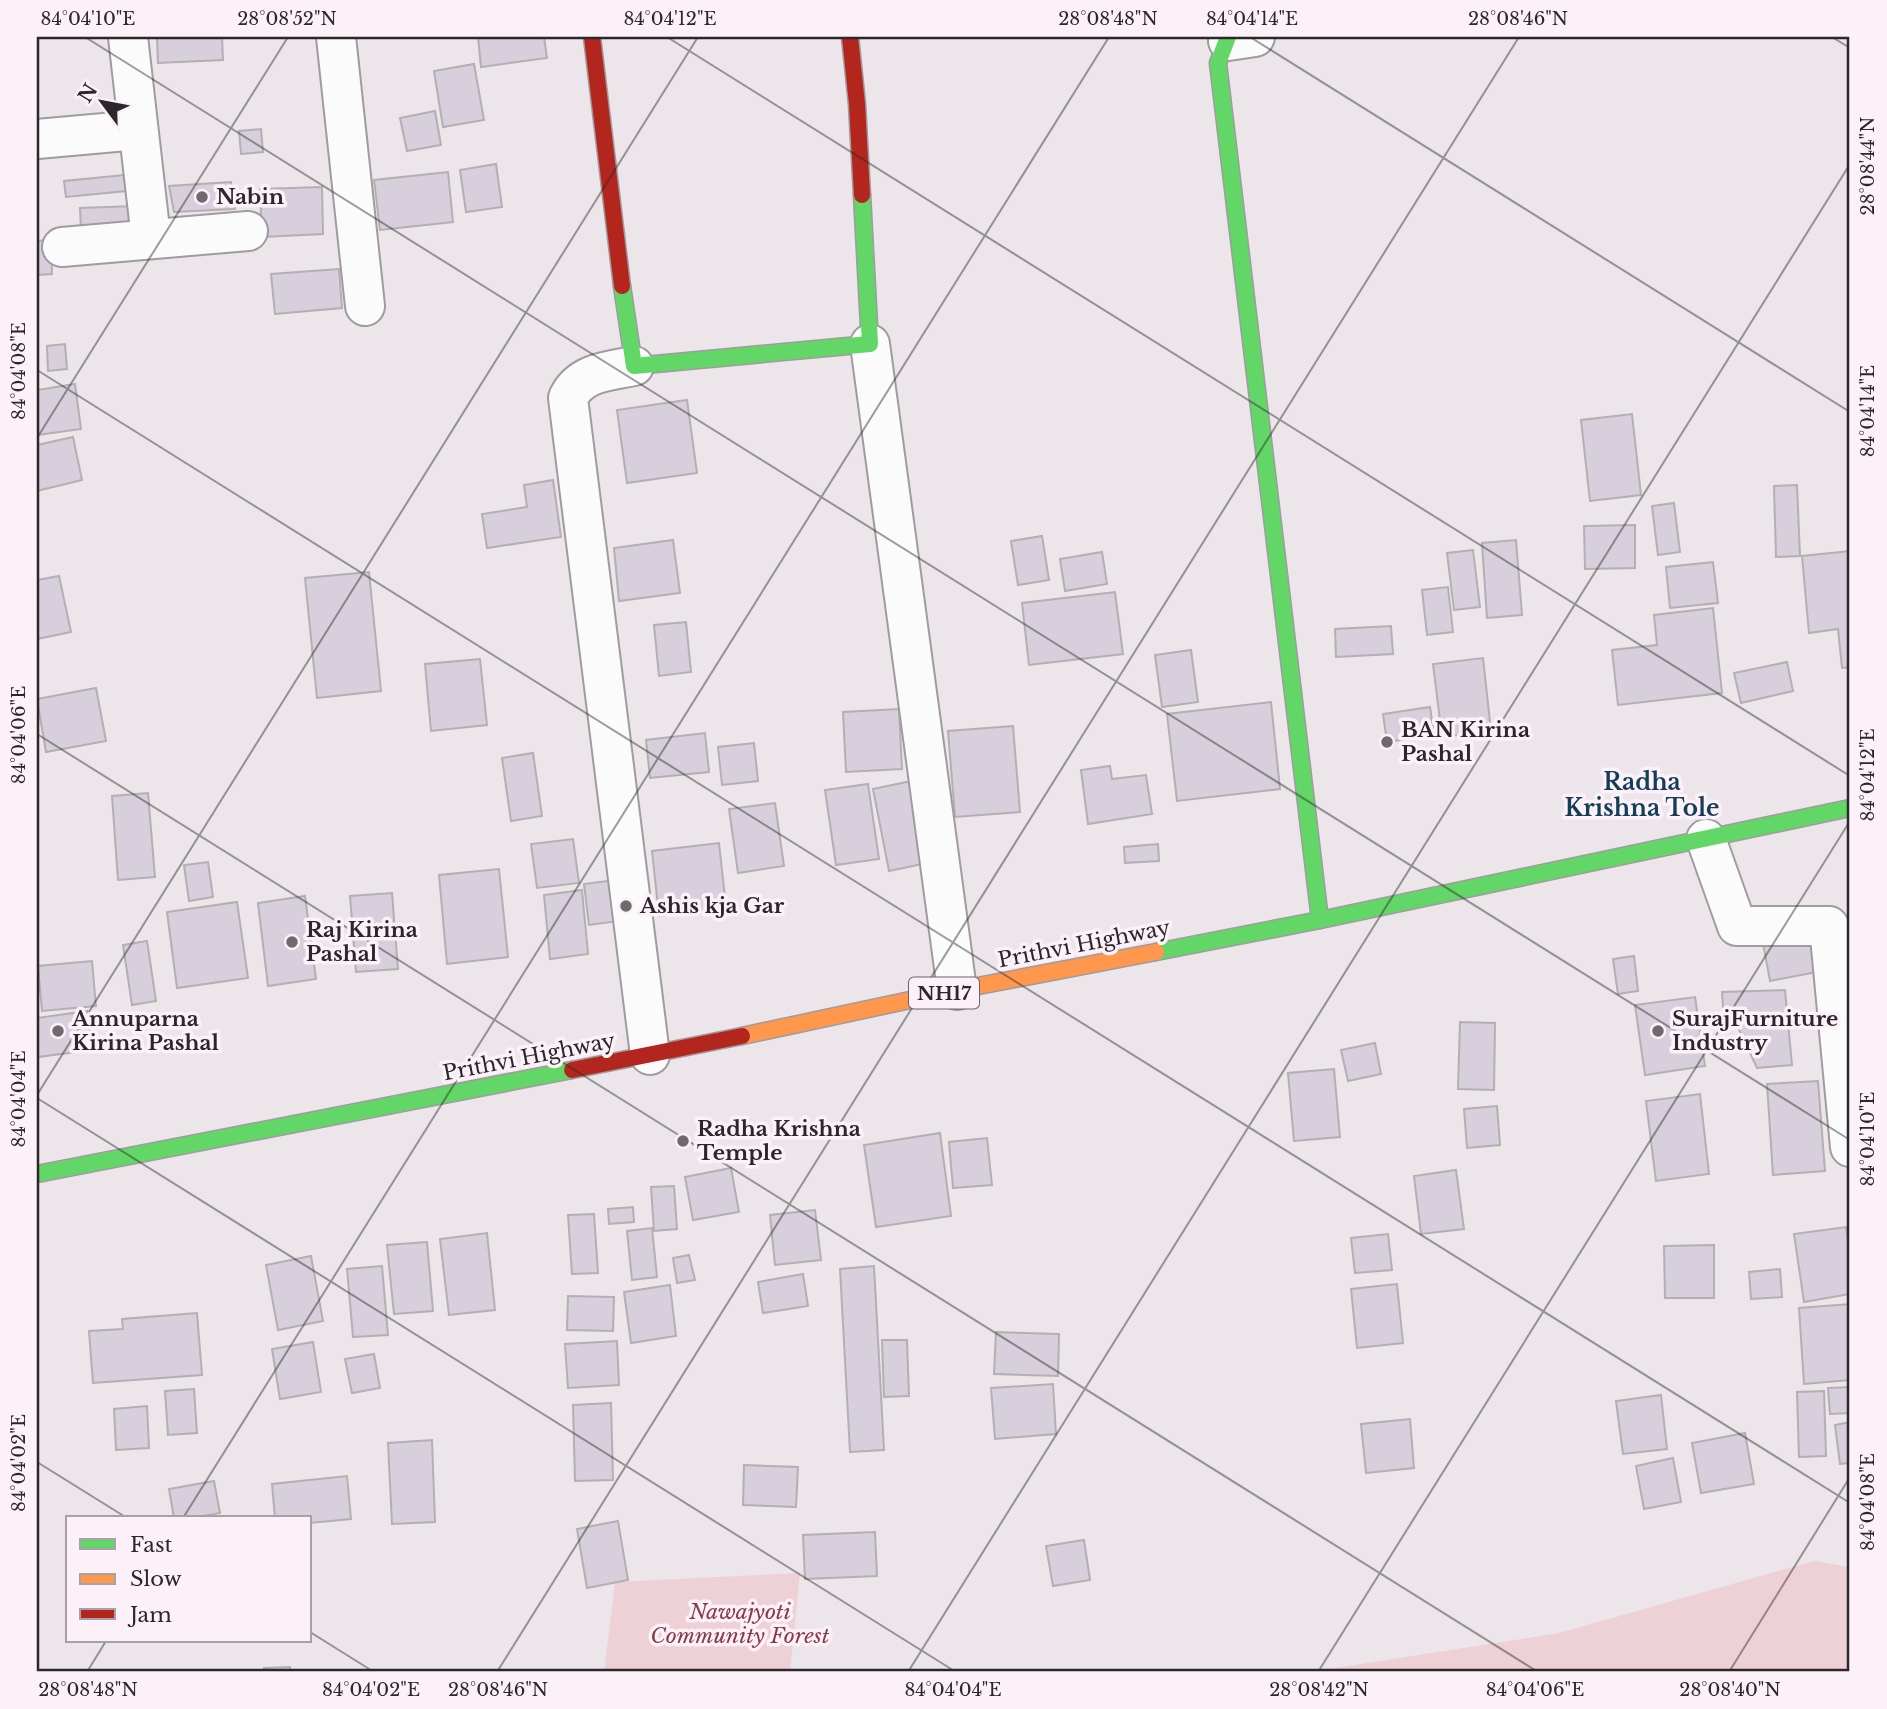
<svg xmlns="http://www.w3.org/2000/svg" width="1887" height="1709" viewBox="0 0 1887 1709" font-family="'Libre Baskerville',serif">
<rect width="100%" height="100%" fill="#ece6eb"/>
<g fill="#eed1d6">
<polygon points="1814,1561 1850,1567 1850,1672 1309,1672 1559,1633"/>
<polygon points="800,1573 790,1672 604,1672 615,1582"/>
</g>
<g fill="#d7cfdb" stroke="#b3afb3" stroke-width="2">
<polygon points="157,37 222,37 223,60 158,63"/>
<polygon points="478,37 544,37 547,58 481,67"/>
<polygon points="474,64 484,120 443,127 434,71"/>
<polygon points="435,111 441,145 407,151 400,118"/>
<polygon points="261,129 263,152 241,154 239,131"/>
<polygon points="496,164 502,207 466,212 460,170"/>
<polygon points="448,172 453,222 380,230 374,180"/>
<polygon points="124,175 126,191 66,197 64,181"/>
<polygon points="231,182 235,209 174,212 169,186"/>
<polygon points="322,187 323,234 262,237 260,189"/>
<polygon points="135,206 136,230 81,232 80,208"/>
<polygon points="51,240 52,274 37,275 37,241"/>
<polygon points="339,269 342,308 275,314 271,274"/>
<polygon points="65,344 67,369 48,371 47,346"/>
<polygon points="75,384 81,429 37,435 37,390"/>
<polygon points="687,400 697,473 627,483 617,410"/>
<polygon points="1632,414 1641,495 1590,501 1581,420"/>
<polygon points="73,437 82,480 37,491 37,445"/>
<polygon points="553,480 561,537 487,548 482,514 527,507 524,485"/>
<polygon points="1797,485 1800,556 1776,557 1774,486"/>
<polygon points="1674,503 1680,552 1658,555 1652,506"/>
<polygon points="1635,525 1635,568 1585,569 1584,526"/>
<polygon points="1042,536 1049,580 1018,585 1011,541"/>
<polygon points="673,540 680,593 619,601 614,548"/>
<polygon points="1516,540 1522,615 1487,618 1482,543"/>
<polygon points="1473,550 1480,607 1454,610 1447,553"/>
<polygon points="1850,551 1850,667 1842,668 1838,629 1809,633 1802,556"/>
<polygon points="1102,552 1107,584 1065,591 1060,559"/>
<polygon points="1713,562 1718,603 1670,608 1666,567"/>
<polygon points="369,572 381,691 317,698 305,578"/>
<polygon points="59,576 71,632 37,639 37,580"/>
<polygon points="1448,587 1453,632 1427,635 1422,590"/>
<polygon points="1115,592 1123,654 1029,665 1022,603"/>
<polygon points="1713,608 1722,693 1618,705 1612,650 1657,645 1654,615"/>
<polygon points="686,622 691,672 659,676 654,625"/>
<polygon points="1391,626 1393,654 1336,657 1335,629"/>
<polygon points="1191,650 1198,702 1162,707 1155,655"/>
<polygon points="1483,658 1491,731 1442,737 1433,664"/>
<polygon points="480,659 487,725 431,731 425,664"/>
<polygon points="1787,662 1793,691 1741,703 1734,673"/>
<polygon points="96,688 106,741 46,752 37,699"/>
<polygon points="1271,702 1280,789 1177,801 1167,714"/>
<polygon points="1430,707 1434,735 1387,742 1383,714"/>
<polygon points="899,709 902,769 846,772 843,712"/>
<polygon points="1013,726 1020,812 955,817 948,731"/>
<polygon points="705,733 709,772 650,778 646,740"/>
<polygon points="754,743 758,781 722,785 718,747"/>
<polygon points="533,753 542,816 511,821 502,758"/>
<polygon points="1110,766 1112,779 1146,775 1152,814 1088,824 1081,770"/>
<polygon points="916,780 932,862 889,871 873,789"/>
<polygon points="868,784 879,859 836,865 825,790"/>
<polygon points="148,793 155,877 118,880 112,796"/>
<polygon points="775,803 784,866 738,873 729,809"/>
<polygon points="573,839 579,883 537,888 531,844"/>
<polygon points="719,843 726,907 659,916 652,851"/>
<polygon points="1158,844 1159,861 1125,863 1124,847"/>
<polygon points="208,862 213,897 189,901 184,865"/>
<polygon points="499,869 508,957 447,964 439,875"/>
<polygon points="622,879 627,920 589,925 584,884"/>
<polygon points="582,890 588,954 550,959 544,895"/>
<polygon points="392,893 398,969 356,972 350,896"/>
<polygon points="305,896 316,979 268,986 258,903"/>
<polygon points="237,902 248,978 177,988 167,912"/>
<polygon points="1814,933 1822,971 1770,981 1763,943"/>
<polygon points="147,941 156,1001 132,1005 123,945"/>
<polygon points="1634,956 1638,991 1618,994 1613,959"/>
<polygon points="92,961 96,1006 42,1011 38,966"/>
<polygon points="1785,990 1792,1065 1757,1068 1735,1021 1723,1007 1722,992"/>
<polygon points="1695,997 1705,1066 1645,1075 1635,1005"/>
<polygon points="87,1011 92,1050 38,1057 37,1018"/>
<polygon points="1460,1022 1495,1023 1494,1090 1458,1089"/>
<polygon points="1375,1043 1381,1074 1348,1081 1341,1050"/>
<polygon points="1334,1069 1340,1137 1294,1141 1288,1073"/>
<polygon points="1818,1081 1825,1171 1773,1175 1767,1084"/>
<polygon points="1700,1094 1709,1174 1656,1181 1646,1101"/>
<polygon points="1497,1106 1500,1145 1467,1148 1464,1109"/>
<polygon points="940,1133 951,1216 876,1227 864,1145"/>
<polygon points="987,1138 992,1185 953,1188 949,1142"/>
<polygon points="731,1168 739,1212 693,1220 685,1177"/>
<polygon points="1456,1170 1464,1229 1421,1234 1414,1176"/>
<polygon points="674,1186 677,1229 654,1231 651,1187"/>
<polygon points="633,1207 634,1222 609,1224 608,1209"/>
<polygon points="815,1210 821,1260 775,1265 770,1215"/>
<polygon points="594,1214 598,1273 572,1274 568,1215"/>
<polygon points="1846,1227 1850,1254 1850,1294 1804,1302 1794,1234"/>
<polygon points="652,1228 657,1277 632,1280 627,1231"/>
<polygon points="487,1233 495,1310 449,1315 440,1239"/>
<polygon points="1388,1234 1392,1270 1355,1273 1351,1238"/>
<polygon points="427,1242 433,1311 394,1314 387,1245"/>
<polygon points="1714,1245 1714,1298 1665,1298 1664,1246"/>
<polygon points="689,1255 695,1280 677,1283 673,1258"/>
<polygon points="311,1256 323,1321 278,1330 266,1265"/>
<polygon points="382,1266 388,1335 353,1337 347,1269"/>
<polygon points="874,1266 884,1450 850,1452 840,1269"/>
<polygon points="1780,1269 1782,1297 1751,1299 1749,1272"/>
<polygon points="803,1274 808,1306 763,1313 758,1282"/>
<polygon points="1397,1284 1403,1343 1357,1348 1351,1289"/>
<polygon points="670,1285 676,1336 631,1343 624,1292"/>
<polygon points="568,1296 614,1297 613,1331 567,1330"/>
<polygon points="1850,1304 1850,1380 1804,1384 1799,1308"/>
<polygon points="197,1313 202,1375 93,1383 89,1331 123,1329 122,1319"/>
<polygon points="996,1332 1059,1334 1058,1376 994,1374"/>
<polygon points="882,1340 907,1340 909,1396 884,1397"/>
<polygon points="617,1341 619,1385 568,1388 565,1344"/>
<polygon points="313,1342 321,1392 280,1399 272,1349"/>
<polygon points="374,1354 380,1388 352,1393 345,1359"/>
<polygon points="1053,1384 1056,1434 995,1439 991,1388"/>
<polygon points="1850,1387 1850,1413 1830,1414 1828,1388"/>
<polygon points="194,1389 197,1433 168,1435 165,1391"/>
<polygon points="1824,1391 1826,1456 1799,1457 1797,1392"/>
<polygon points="1661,1395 1667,1449 1623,1454 1616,1401"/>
<polygon points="611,1403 613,1480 575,1481 573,1405"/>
<polygon points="147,1406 149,1448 116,1450 114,1409"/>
<polygon points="1410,1419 1414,1468 1366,1473 1361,1424"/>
<polygon points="1850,1422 1850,1463 1840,1464 1835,1425"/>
<polygon points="1745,1433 1754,1484 1701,1493 1692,1443"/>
<polygon points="432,1440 435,1522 392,1524 388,1443"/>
<polygon points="1673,1458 1681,1502 1644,1509 1636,1466"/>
<polygon points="744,1465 798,1467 796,1507 743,1505"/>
<polygon points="347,1476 351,1519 310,1523 310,1518 275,1518 272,1484"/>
<polygon points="214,1481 220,1513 192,1518 174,1518 169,1489"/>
<polygon points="618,1521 628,1580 587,1588 577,1529"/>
<polygon points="875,1532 877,1576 805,1579 803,1535"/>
<polygon points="1084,1540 1090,1580 1053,1586 1046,1546"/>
<polygon points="290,1667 290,1672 264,1672 264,1668"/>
</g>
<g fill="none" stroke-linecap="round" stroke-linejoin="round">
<defs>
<g id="street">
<polyline points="128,37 151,238"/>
<polyline points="336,37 365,306"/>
<polyline points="1228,41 1255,37"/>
<polyline points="37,139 138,130"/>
<polyline points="62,247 248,231"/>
<polyline points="870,344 957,990"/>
<path d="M634,366C609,371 580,372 568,398L650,1055"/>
<polyline points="1706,839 1737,926 1829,926 1850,1147"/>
</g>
<g id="fast">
<polyline points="1228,37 1218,63 1320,920"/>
<polyline points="622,286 634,366 870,344 862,195"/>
<polyline points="1156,952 1320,920 1850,808"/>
<polyline points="37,1174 572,1070"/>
</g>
<polyline id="slow" points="742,1036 957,990 1156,952"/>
<g id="jam">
<polyline points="592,37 622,286"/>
<polyline points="850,37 857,104 862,195"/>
<polyline points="572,1070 742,1036"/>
</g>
</defs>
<use href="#street" stroke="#a09b9f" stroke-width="42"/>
<use href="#fast" stroke="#a09b9f" stroke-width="19"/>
<use href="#slow" stroke="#a09b9f" stroke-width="19"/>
<use href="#jam" stroke="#a09b9f" stroke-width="19"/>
<use href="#street" stroke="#fcfbfc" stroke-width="38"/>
<use href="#fast" stroke="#63d668" stroke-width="16"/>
<use href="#slow" stroke="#ff974d" stroke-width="16"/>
<use href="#jam" stroke="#b3261e" stroke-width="16"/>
</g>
<path fill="none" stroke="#2b272b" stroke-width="2" stroke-opacity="0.45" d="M85,37L1850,1140M667,37L1850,776M1250,37L1850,412M1832,37L1850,48M37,370L1850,1503M37,438L288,37M37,734L1538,1672M37,1095L698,37M37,1098L956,1672M37,1462L127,1518M183,1518L1109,37M310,1632L374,1672M87,1672L106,1641M497,1672L1519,37M908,1672L1850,164M1318,1672L1850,821M1729,1672L1850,1477"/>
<g fill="#6f6a6e" stroke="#fcf0f9" stroke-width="2.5">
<circle cx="202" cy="197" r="7"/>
<circle cx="1387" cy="742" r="7"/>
<circle cx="626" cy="906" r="7"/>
<circle cx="292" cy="942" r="7"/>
<circle cx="58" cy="1031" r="7"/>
<circle cx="1658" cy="1031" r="7"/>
<circle cx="683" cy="1141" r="7"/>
</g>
<g text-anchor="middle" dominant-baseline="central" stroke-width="7" stroke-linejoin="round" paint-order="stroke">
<rect fill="#fcf0f9" stroke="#6a6369" stroke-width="2" x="909" y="977.5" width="70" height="31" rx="5"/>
<g font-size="19" font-weight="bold" fill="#2b272b">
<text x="944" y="993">NH17</text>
</g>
<g font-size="21" font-weight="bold" fill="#2b272b" stroke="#fcf0f9" text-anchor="start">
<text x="216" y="197">Nabin</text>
<text x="1401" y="730">BAN Kirina<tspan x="1401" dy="24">Pashal</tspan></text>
<text x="640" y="906">Ashis kja Gar</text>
<text x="306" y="930">Raj Kirina<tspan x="306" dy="24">Pashal</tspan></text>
<text x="72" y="1019">Annuparna<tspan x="72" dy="24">Kirina Pashal</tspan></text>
<text x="1672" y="1019">SurajFurniture<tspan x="1672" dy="24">Industry</tspan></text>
<text x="697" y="1129">Radha Krishna<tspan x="697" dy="24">Temple</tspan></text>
</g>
<g font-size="21" fill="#2b272b" stroke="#fcf0f9">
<text transform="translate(1084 944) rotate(-11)">Prithvi Highway</text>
<text transform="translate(529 1057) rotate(-11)">Prithvi Highway</text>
</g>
<g font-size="21" font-style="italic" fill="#863c47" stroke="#fcf0f9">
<text x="740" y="1612">Nawajyoti<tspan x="740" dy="24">Community Forest</tspan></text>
</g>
<g font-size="23" font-weight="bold" fill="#113f54" stroke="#fcf0f9">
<text x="1642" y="782">Radha<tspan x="1642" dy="26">Krishna Tole</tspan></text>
</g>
</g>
<rect width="1887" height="1709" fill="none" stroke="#fcf0f9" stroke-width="77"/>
<rect x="66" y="1516" width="245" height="126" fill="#fcf0f9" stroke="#a8a0a7" stroke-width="2"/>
<rect x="80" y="1539" width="35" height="10" fill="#63d668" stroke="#a8a0a7" stroke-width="2"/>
<text x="130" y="1552" font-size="21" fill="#2b272b">Fast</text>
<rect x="80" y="1574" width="35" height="10" fill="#ff974d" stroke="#a8a0a7" stroke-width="2"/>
<text x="130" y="1586" font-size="21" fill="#2b272b">Slow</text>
<rect x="80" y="1609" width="35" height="10" fill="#b3261e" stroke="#a8a0a7" stroke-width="2"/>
<text x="130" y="1622" font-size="21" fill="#2b272b">Jam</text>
<g transform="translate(102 102) rotate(302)" stroke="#fcf0f9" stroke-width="5" paint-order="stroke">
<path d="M0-5L12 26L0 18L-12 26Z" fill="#2b272b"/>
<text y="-10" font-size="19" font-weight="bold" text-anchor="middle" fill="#2b272b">N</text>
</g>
<rect x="38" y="38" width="1810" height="1632" fill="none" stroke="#2b272b" stroke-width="2.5"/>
<g font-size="18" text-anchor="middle" fill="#2b272b">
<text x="88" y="25">84°04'10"E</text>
<text x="287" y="25">28°08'52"N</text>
<text x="670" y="25">84°04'12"E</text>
<text x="1108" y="25">28°08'48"N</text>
<text x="1252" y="25">84°04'14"E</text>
<text x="1518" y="25">28°08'46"N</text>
<text transform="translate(1868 166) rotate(-90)" y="6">28°08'44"N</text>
<text transform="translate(19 371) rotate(-90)" y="6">84°04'08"E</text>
<text transform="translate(1868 411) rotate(-90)" y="6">84°04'14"E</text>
<text transform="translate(19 735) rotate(-90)" y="6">84°04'06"E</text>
<text transform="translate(1868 775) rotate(-90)" y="6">84°04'12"E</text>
<text transform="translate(19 1099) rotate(-90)" y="6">84°04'04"E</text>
<text transform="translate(1868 1139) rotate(-90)" y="6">84°04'10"E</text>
<text transform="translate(19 1463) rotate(-90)" y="6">84°04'02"E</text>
<text transform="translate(1868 1502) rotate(-90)" y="6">84°04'08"E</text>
<text x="88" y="1696">28°08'48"N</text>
<text x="371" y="1696">84°04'02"E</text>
<text x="498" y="1696">28°08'46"N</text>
<text x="953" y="1696">84°04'04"E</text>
<text x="1319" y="1696">28°08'42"N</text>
<text x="1535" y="1696">84°04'06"E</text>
<text x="1730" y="1696">28°08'40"N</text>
</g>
</svg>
